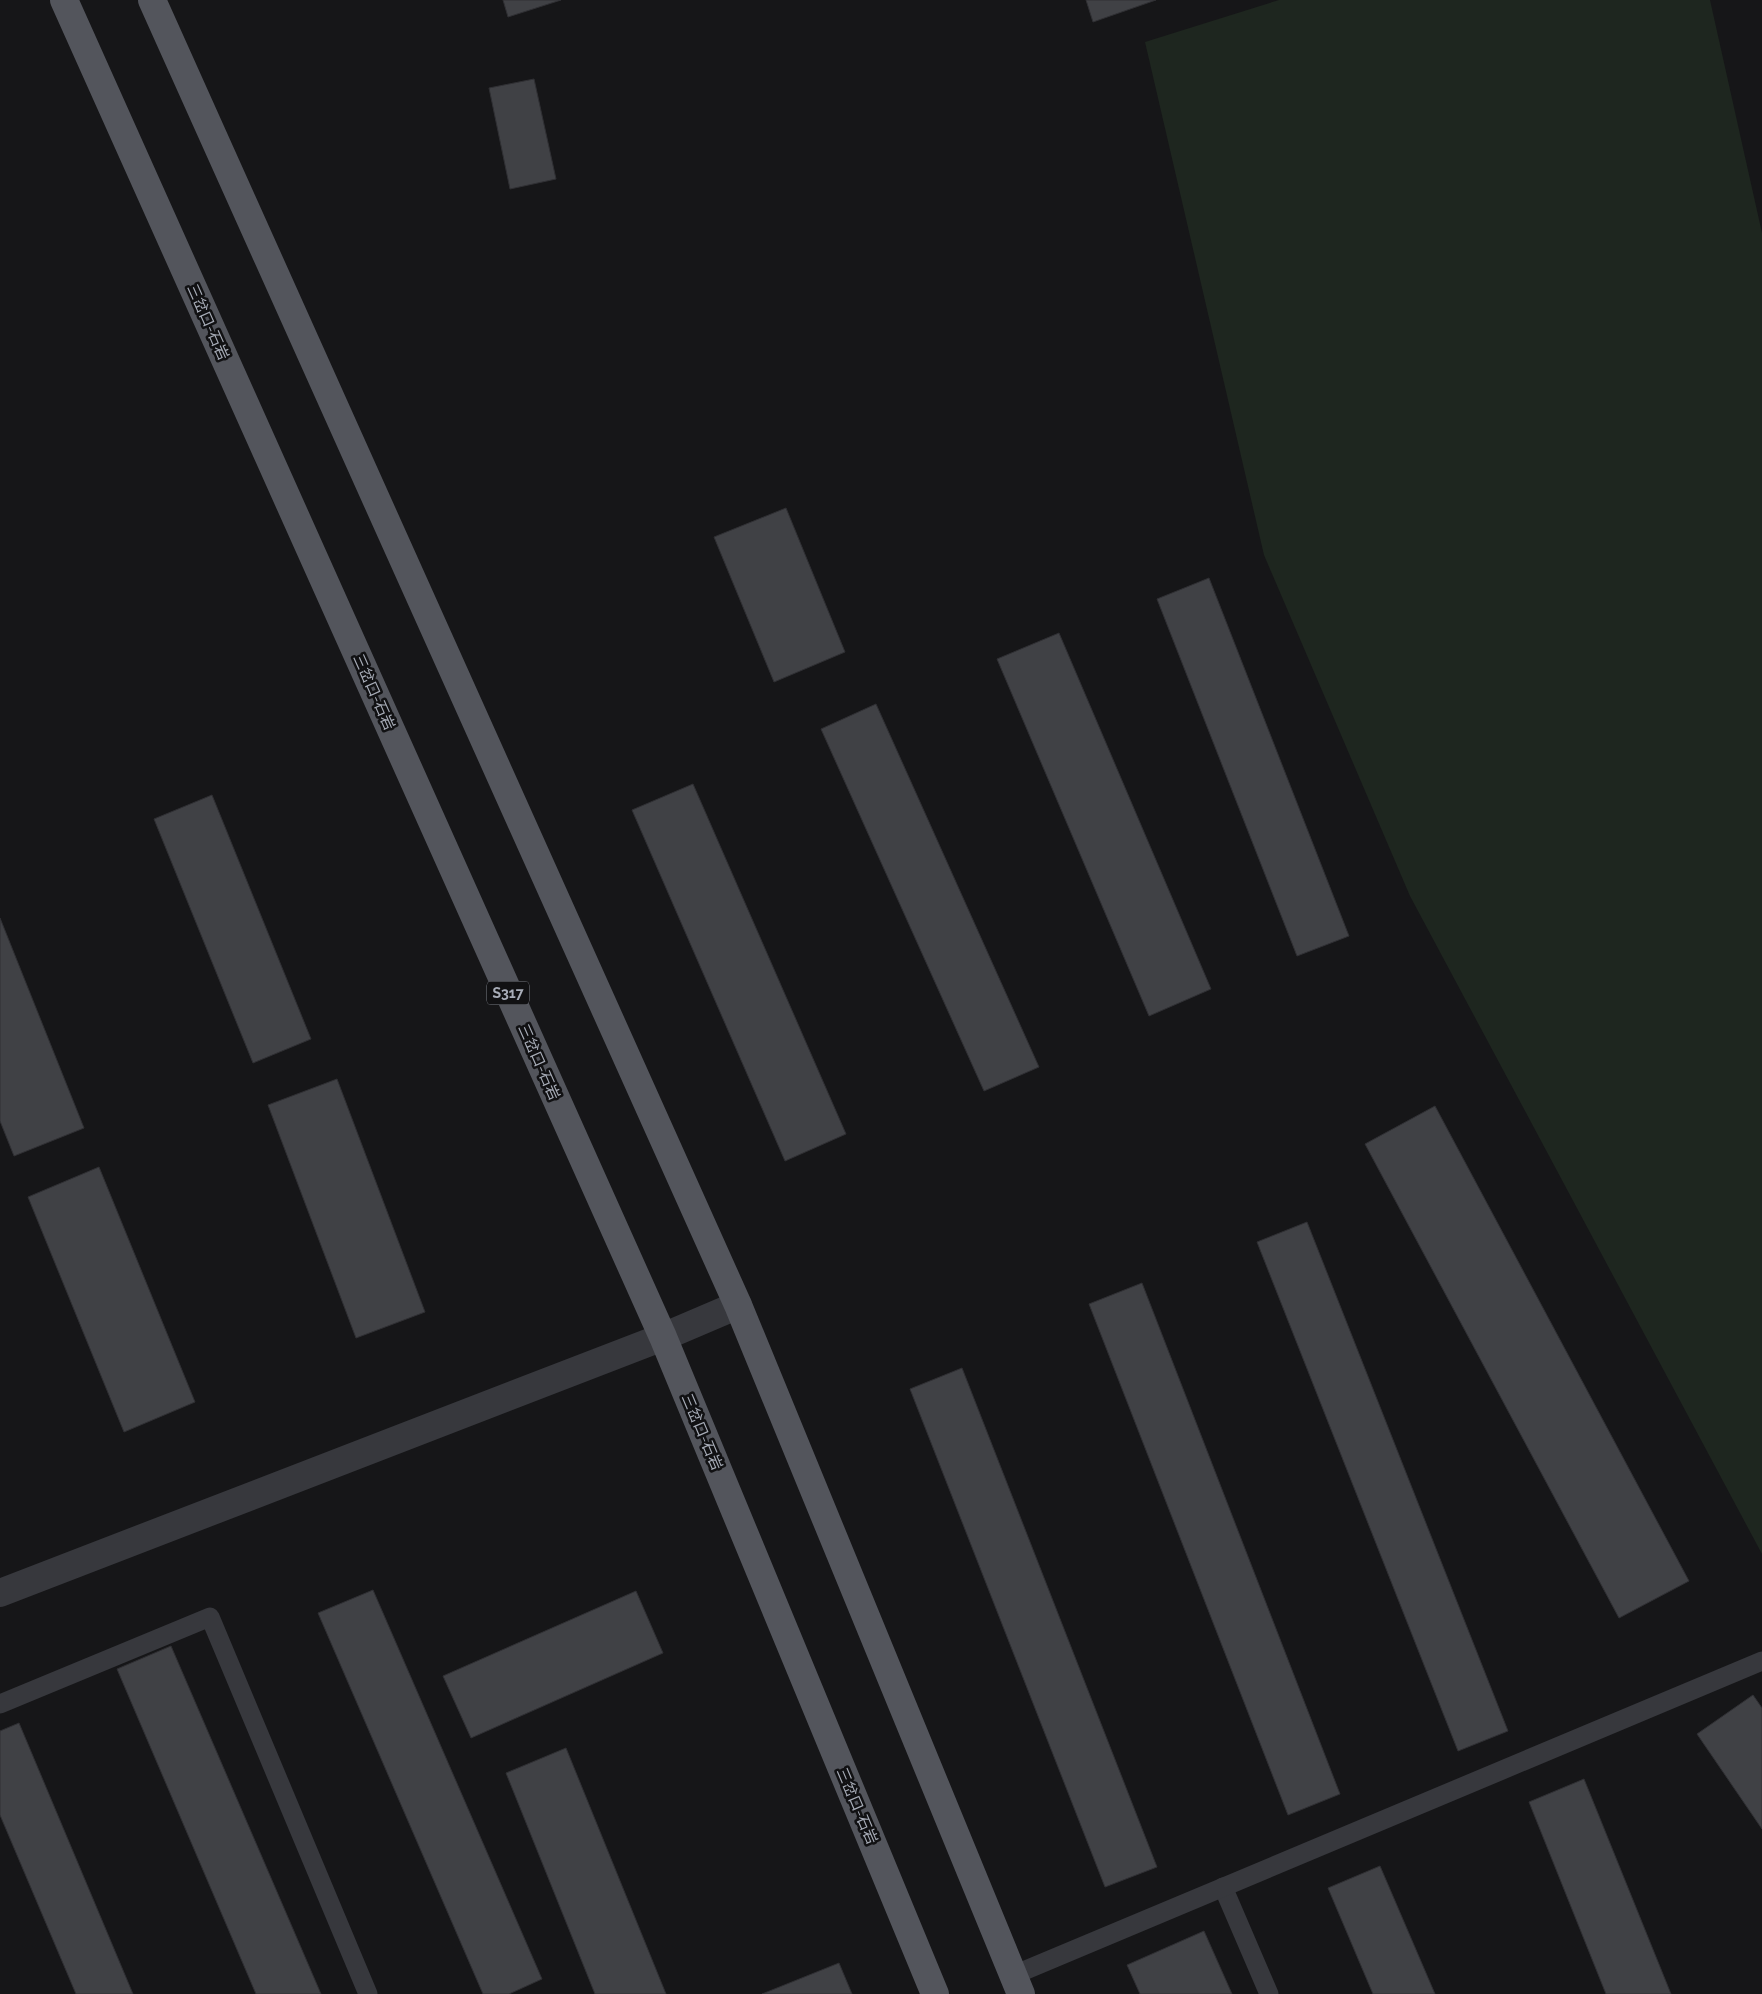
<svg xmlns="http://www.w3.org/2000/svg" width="1762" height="1994" viewBox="0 0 1762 1994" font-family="Raleway,'Noto Sans SC',sans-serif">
<rect width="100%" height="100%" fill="#161618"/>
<polygon fill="#1e261f" points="1279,0 1710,0 1762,233 1762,1554 1410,896 1264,555 1145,42"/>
<g fill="#404145" stroke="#303034">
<polygon points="503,0 561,0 508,17"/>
<polygon points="1086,0 1156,0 1093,22"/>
<polygon points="534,79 556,179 510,189 489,88"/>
<polygon points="786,508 845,652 774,682 714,537"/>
<polygon points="1209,578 1349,936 1297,956 1157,599"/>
<polygon points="1059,633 1211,989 1149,1016 997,659"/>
<polygon points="876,704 1039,1067 984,1091 821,729"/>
<polygon points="693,784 846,1134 785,1161 632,810"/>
<polygon points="212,795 311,1039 253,1063 154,819"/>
<polygon points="0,918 84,1128 14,1156 0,1121"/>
<polygon points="337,1079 425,1312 356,1338 268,1105"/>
<polygon points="1435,1106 1689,1581 1619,1618 1365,1144"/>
<polygon points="99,1167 195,1402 124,1432 28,1197"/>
<polygon points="1307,1222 1508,1731 1458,1751 1257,1242"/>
<polygon points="1142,1283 1340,1794 1288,1815 1089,1304"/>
<polygon points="962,1368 1157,1867 1105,1887 910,1389"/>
<polygon points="373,1590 542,1979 509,1994 483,1994 318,1613"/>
<polygon points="636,1591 663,1653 471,1738 443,1676"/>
<polygon points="171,1646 321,1994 256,1994 117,1669"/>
<polygon points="1753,1695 1762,1708 1762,1829 1697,1734"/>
<polygon points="19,1723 133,1994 76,1994 0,1815 0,1731"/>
<polygon points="566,1748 666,1994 595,1994 506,1773"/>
<polygon points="1584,1779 1671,1994 1606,1994 1529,1802"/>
<polygon points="1380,1866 1435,1994 1373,1994 1328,1888"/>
<polygon points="1204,1931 1232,1994 1140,1994 1127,1965"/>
<polygon points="839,1963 852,1994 762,1994"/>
</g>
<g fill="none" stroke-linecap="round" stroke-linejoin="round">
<g stroke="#37383d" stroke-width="19">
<polyline points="0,1704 210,1617 368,1994"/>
<polyline points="1223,1887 1269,1994"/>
<polyline points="1014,1975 1762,1661"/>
</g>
<polyline stroke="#37383d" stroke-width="28" points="0,1593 663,1337 738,1305"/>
<g stroke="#53555c" stroke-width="28">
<polyline points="64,0 663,1337 935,1994"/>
<polyline points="152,0 738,1305 1021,1994"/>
</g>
</g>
<g text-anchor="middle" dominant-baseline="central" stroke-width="5" stroke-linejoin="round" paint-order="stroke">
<rect fill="#111113" stroke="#7b7e86" stroke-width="1" x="487" y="981.5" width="42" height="23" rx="4"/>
<g font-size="14" font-weight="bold" fill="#a8adb8">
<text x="508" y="993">S317</text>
</g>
<g font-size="15" fill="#a8adb8" stroke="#111113">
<text transform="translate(208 322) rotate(66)">三岔口-石岩</text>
<text transform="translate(374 692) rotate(66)">三岔口-石岩</text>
<text transform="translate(539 1062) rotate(66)">三岔口-石岩</text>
<text transform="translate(702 1432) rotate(67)">三岔口-石岩</text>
<text transform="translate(857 1806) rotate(67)">三岔口-石岩</text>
</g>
</g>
</svg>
